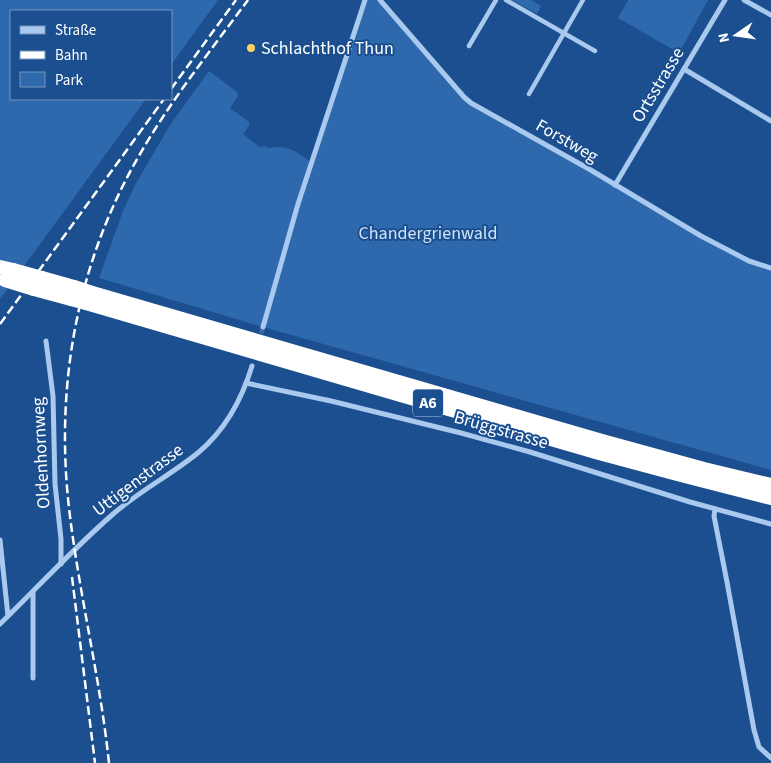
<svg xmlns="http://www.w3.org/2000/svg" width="771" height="763" viewBox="0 0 771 763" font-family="'Source Sans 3',sans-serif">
<rect width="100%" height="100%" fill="#1b4f8f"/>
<g fill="#2e69ad">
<polygon points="0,0 218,0 171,65 171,11 11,11 11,99 146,99 0,299"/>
<path d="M365,0H380L464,97L723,248L771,268V470L263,327L99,278L123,211L135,185L170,125L209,71L237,92L238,96L230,108L249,122V126L243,134L260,147L266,146L268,148C288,144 296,152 311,162Z"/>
<polygon points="512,0 531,0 541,6 537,14"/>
<polygon points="628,0 708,0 679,53 618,18"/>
</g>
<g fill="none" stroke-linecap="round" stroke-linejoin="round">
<polyline stroke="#3d69a0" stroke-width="5" stroke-dasharray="5 2.5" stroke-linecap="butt" points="259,341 263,327"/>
<g stroke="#a9c9ee" stroke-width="4.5">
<polyline points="506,0 595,51"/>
<polyline points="469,46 496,0"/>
<polyline points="529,94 583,0"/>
</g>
<g stroke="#a9c9ee" stroke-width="5">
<polyline points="380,0 464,97 471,103 589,169 701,236 749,261 771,268"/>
<polyline points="744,0 771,15"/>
<polyline points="684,69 771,121"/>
<polyline points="615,185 725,0"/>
<polyline points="263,327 298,204 365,0"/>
<polyline points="46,341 53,396 55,484 61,539 61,564"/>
<polyline points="246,383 331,401 461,433 530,452 690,502 771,524"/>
<polyline points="715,509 714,516 727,582 754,730 759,747 771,758"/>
<polyline points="0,540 8,616"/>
<path d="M0,624C37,588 73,549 112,515C139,491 171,475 199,452C226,429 242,399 252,366"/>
<polyline points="33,678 33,592"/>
</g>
<g stroke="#fff" stroke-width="14">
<polyline points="0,267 13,270"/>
<polyline points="42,278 74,287"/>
<polyline points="34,289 71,299"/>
<polyline points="89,292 602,441 704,469 771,485"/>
<polyline points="86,303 599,453 681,475 771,498"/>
</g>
<g stroke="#fff" stroke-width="2.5" stroke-dasharray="9 4" stroke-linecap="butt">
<polyline points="171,89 236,0"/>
<polyline points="0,324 164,99"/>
<polyline points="72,577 95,763"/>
<path d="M109,763C100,677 79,594 69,508C55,385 77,262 140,154C171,100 211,50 248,0"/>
</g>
<g stroke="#fff" stroke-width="14">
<polyline points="13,270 42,278"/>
<polyline points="5,280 34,289"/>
<polyline points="74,287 89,292"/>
<polyline points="71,299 86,303"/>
</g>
</g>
<circle fill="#ffd166" stroke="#1b4f8f" stroke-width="2" cx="251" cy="48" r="5"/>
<g text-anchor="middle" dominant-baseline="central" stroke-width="4" stroke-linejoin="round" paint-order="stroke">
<rect fill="#1b4f8f" stroke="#bbcadd" stroke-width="1" x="413" y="389.5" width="30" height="27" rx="4"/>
<g font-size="16" font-weight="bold" fill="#fff">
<text x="428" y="403">A6</text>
</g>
<g font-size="18" fill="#fff" stroke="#1b4f8f" text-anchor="start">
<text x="261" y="48">Schlachthof Thun</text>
</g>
<g font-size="18" fill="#fff" stroke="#1b4f8f">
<text transform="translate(658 85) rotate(-59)">Ortsstrasse</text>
<text transform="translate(567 141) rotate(30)">Forstweg</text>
<text transform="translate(501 430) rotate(16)">Brüggstrasse</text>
<text transform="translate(41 453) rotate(-93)">Oldenhornweg</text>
<text transform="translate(138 480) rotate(-37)">Uttigenstrasse</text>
</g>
<g font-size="18" fill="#cfe3fa" stroke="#1b4f8f">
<text x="428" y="233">Chandergrienwald</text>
</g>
</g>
<rect x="10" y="10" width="162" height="90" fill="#1b4f8f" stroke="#7695bc"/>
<rect x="20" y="26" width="25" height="8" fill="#a9c9ee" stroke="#7695bc"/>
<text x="55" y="35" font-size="15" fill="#ffffff">Straße</text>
<rect x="20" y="51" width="25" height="8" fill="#ffffff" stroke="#7695bc"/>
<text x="55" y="60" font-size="15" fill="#ffffff">Bahn</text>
<rect x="20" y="72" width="25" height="15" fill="#2e69ad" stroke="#7695bc"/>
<text x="55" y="85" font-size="15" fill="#ffffff">Park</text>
<g transform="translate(736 35) rotate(257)" stroke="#1b4f8f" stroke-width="4" paint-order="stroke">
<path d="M0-4L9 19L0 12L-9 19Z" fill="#ffffff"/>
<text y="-8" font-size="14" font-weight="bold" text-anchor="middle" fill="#ffffff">N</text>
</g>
</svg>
